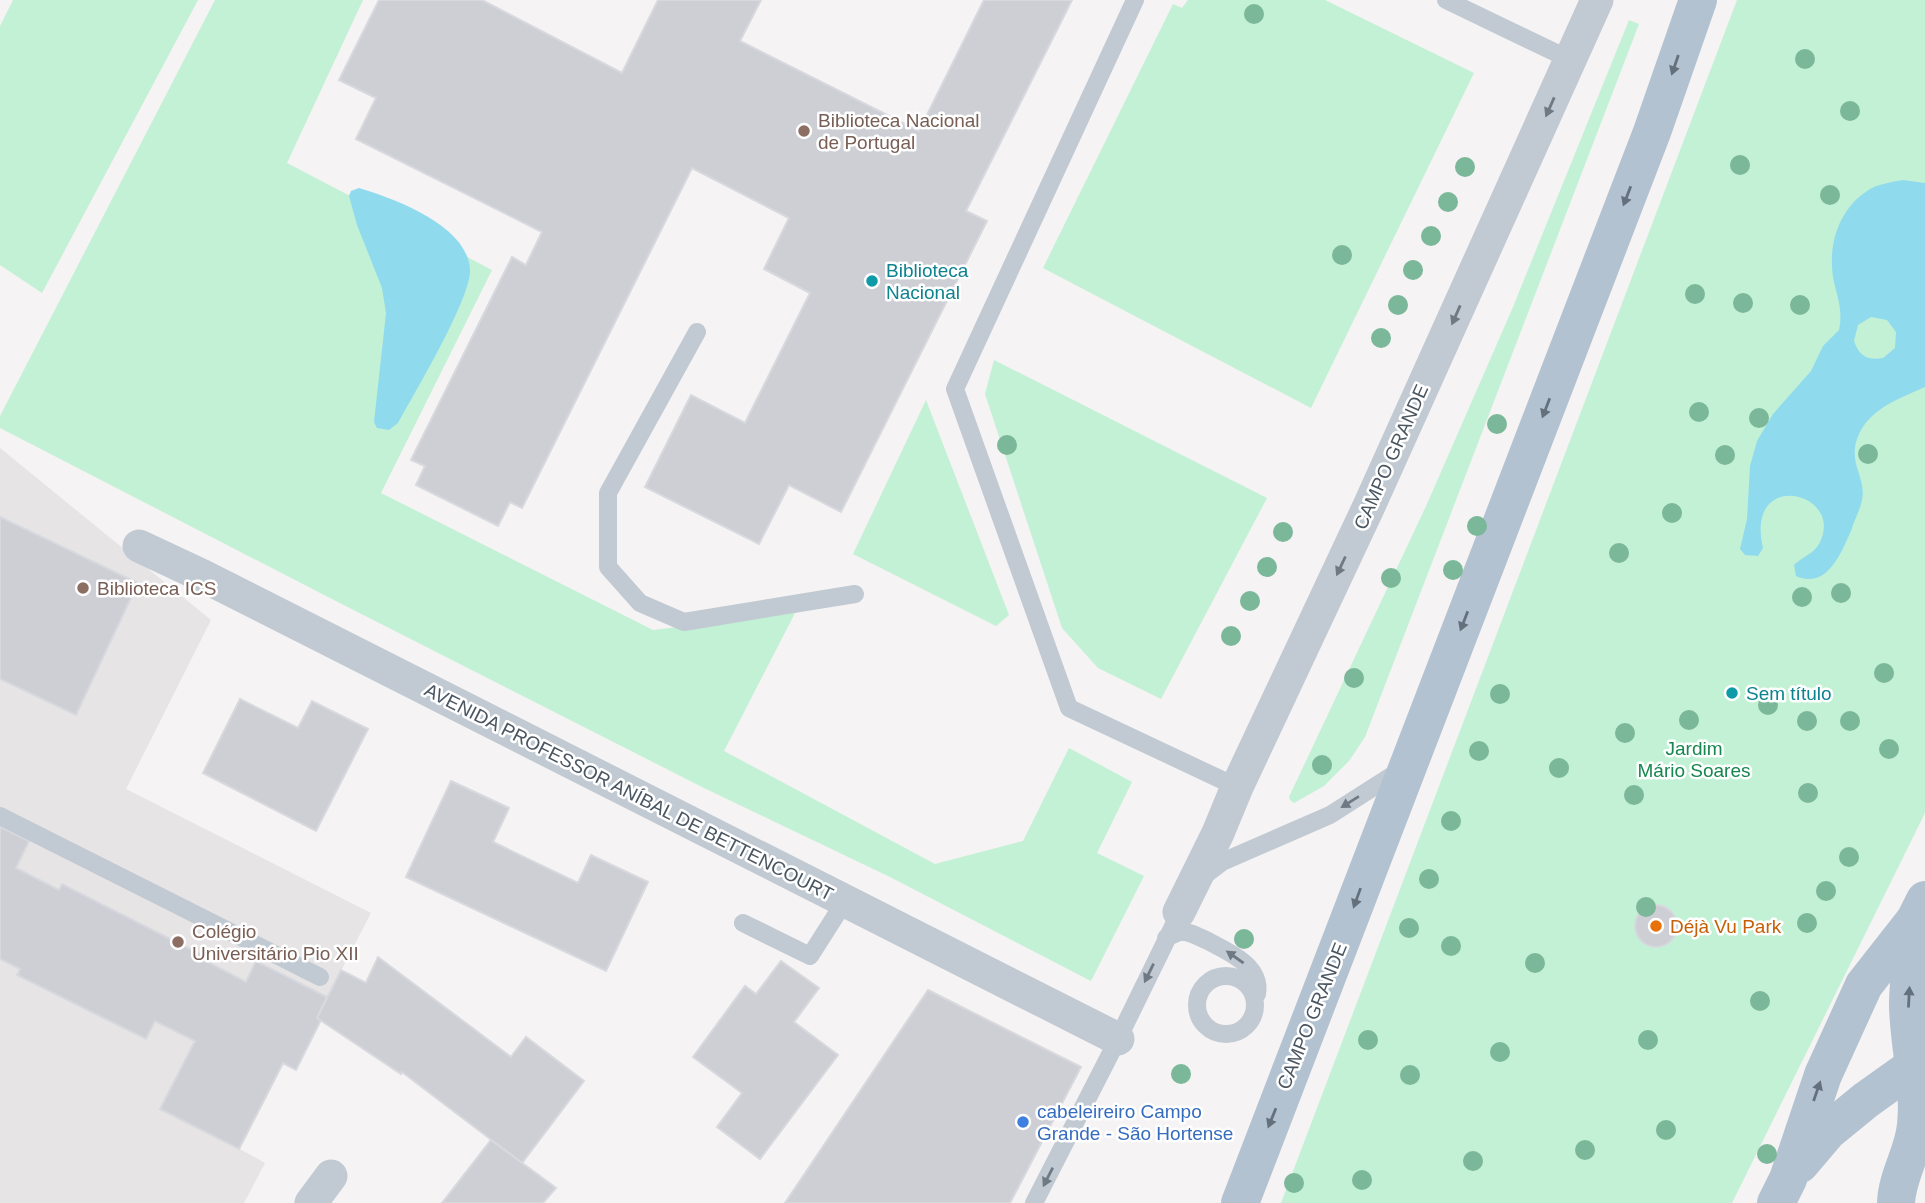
<svg xmlns="http://www.w3.org/2000/svg" width="1925" height="1203" viewBox="0 0 1925 1203" font-family="Arial,sans-serif">
<rect width="100%" height="100%" fill="#f5f3f3"/>
<polygon fill="#e6e4e5" points="0,448 211,620 126,789 371,913 317,1017 321,1020 296,1070 283,1064 240,1149 265,1163 244,1203 0,1203"/>
<g fill="#c3f1d5">
<polygon points="13,0 198,0 42,293 0,265 0,26"/>
<polygon points="215,0 363,0 287,163 492,270 381,493 653,630 795,613 724,751 935,864 1023,841 1069,748 1132,782 1097,853 1144,876 1091,981 890,877 704,788 328,597 0,428 0,416"/>
<polygon points="1188,0 1325,0 1474,73 1311,408 1043,268 1173,4 1182,8"/>
<polygon points="1737,0 1925,0 1925,813 1732,1203 1281,1203"/>
<polygon points="1629,20 1639,24 1365,737 1349,761 1324,786 1294,803 1290,800 1289,797 1427,504 1513,307"/>
<polygon points="994,360 1267,498 1161,699 1098,668 1062,628 985,394"/>
<polygon points="926,400 1009,615 996,626 853,554"/>
</g>
<g fill="#90daee" fill-rule="evenodd">
<path d="M1903,180L1925,183V387C1901,398 1873,407 1860,432C1845,462 1867,476 1862,500C1860,510 1854,521 1851,531C1841,553 1827,590 1796,576L1794,565C1802,557 1813,554 1819,544C1847,492 1744,467 1763,548L1758,556L1745,555L1740,549L1747,519L1750,466L1757,441L1773,414L1811,371L1823,346L1839,330C1843,311 1838,300 1834,282C1827,248 1837,211 1867,191C1877,184 1892,182 1903,180ZM1871,317L1887,320L1896,332L1895,348L1883,358C1868,361 1859,356 1854,341L1858,325Z"/>
<path d="M359,188C395,199 467,225 470,269C472,297 414,394 398,423L389,430L377,428L374,422L386,313L382,288L357,225L349,196L351,191Z"/>
</g>
<g fill="#cdcfd5" stroke="#d7d9de" stroke-width="2">
<polygon points="379,0 482,0 622,73 658,0 761,0 740,41 919,131 984,0 1072,0 966,211 987,221 841,512 789,485 759,544 645,487 691,395 745,423 810,293 764,269 789,218 692,168 522,508 510,502 498,526 416,485 425,466 411,460 512,257 526,265 542,232 356,139 376,98 339,80"/>
<polygon points="0,517 138,583 76,715 0,679"/>
<polygon points="240,699 298,728 312,701 368,729 316,831 203,773"/>
<polygon points="451,781 509,808 493,842 578,883 591,855 648,882 606,971 406,877"/>
<polygon points="0,827 29,841 16,868 59,890 62,884 204,956 202,959 246,982 256,961 327,997 317,1018 321,1020 296,1070 283,1063 239,1149 160,1109 195,1041 155,1021 146,1039 17,975 20,969 0,959"/>
<circle cx="1656" cy="926" r="21"/>
<polygon points="378,957 511,1057 526,1037 584,1081 522,1163 402,1072 401,1074 317,1018 341,970 366,983"/>
<polygon points="781,961 819,988 794,1022 838,1055 760,1159 717,1127 742,1093 693,1057 745,986 756,994"/>
<polygon points="928,990 1081,1067 1010,1203 785,1203"/>
<polygon points="491,1140 556,1188 543,1203 442,1203"/>
</g>
<g fill="none" stroke-linecap="round" stroke-linejoin="round">
<g stroke="#c1cad2" stroke-width="18">
<polyline points="1135,0 955,389 1069,708 1237,787"/>
<polyline points="1446,0 1571,60"/>
<polyline points="697,332 608,493 608,567 640,603 684,622 855,594"/>
<polyline points="0,816 320,977"/>
<polyline points="1205,875 1222,862 1330,815 1399,771"/>
<polyline points="743,923 810,956 845,901"/>
<path d="M1166,938C1170,936 1176,933 1181,932C1191,931 1200,938 1208,941C1229,952 1262,966 1257,994"/>
<circle cx="1226" cy="1005" r="29"/>
<polyline points="1034,1203 1118,1039 1183,906"/>
</g>
<g stroke="#c1cad2" stroke-width="33">
<polyline points="139,546 203,576 1118,1039"/>
<polyline points="1179,912 1218,833 1237,787 1369,506 1597,0"/>
<polyline points="311,1203 331,1176"/>
</g>
<g stroke="#b3c2d1" stroke-width="38">
<polyline points="1800,1164 1828,1131 1866,1100 1925,1058"/>
<polyline points="1240,1203 1652,132 1698,0"/>
<polyline points="1776,1203 1788,1179 1823,1075 1864,985 1915,920 1925,900"/>
<path d="M1896,1203C1897,1175 1914,1152 1916,1125C1920,1086 1909,1046 1908,1006C1908,978 1913,948 1915,920"/>
</g>
</g>
<g fill="#7bb799">
<circle cx="1254" cy="14" r="10"/>
<circle cx="1805" cy="59" r="10"/>
<circle cx="1850" cy="111" r="10"/>
<circle cx="1740" cy="165" r="10"/>
<circle cx="1465" cy="167" r="10"/>
<circle cx="1830" cy="195" r="10"/>
<circle cx="1448" cy="202" r="10"/>
<circle cx="1431" cy="236" r="10"/>
<circle cx="1342" cy="255" r="10"/>
<circle cx="1413" cy="270" r="10"/>
<circle cx="1695" cy="294" r="10"/>
<circle cx="1743" cy="303" r="10"/>
<circle cx="1398" cy="305" r="10"/>
<circle cx="1800" cy="305" r="10"/>
<circle cx="1381" cy="338" r="10"/>
<circle cx="1699" cy="412" r="10"/>
<circle cx="1759" cy="418" r="10"/>
<circle cx="1497" cy="424" r="10"/>
<circle cx="1007" cy="445" r="10"/>
<circle cx="1868" cy="454" r="10"/>
<circle cx="1725" cy="455" r="10"/>
<circle cx="1672" cy="513" r="10"/>
<circle cx="1477" cy="526" r="10"/>
<circle cx="1283" cy="532" r="10"/>
<circle cx="1619" cy="553" r="10"/>
<circle cx="1267" cy="567" r="10"/>
<circle cx="1453" cy="570" r="10"/>
<circle cx="1391" cy="578" r="10"/>
<circle cx="1841" cy="593" r="10"/>
<circle cx="1802" cy="597" r="10"/>
<circle cx="1250" cy="601" r="10"/>
<circle cx="1231" cy="636" r="10"/>
<circle cx="1884" cy="673" r="10"/>
<circle cx="1354" cy="678" r="10"/>
<circle cx="1500" cy="694" r="10"/>
<circle cx="1768" cy="705" r="10"/>
<circle cx="1689" cy="720" r="10"/>
<circle cx="1807" cy="721" r="10"/>
<circle cx="1850" cy="721" r="10"/>
<circle cx="1625" cy="733" r="10"/>
<circle cx="1889" cy="749" r="10"/>
<circle cx="1479" cy="751" r="10"/>
<circle cx="1322" cy="765" r="10"/>
<circle cx="1559" cy="768" r="10"/>
<circle cx="1808" cy="793" r="10"/>
<circle cx="1634" cy="795" r="10"/>
<circle cx="1451" cy="821" r="10"/>
<circle cx="1849" cy="857" r="10"/>
<circle cx="1429" cy="879" r="10"/>
<circle cx="1826" cy="891" r="10"/>
<circle cx="1646" cy="907" r="10"/>
<circle cx="1807" cy="923" r="10"/>
<circle cx="1409" cy="928" r="10"/>
<circle cx="1244" cy="939" r="10"/>
<circle cx="1451" cy="946" r="10"/>
<circle cx="1535" cy="963" r="10"/>
<circle cx="1760" cy="1001" r="10"/>
<circle cx="1368" cy="1040" r="10"/>
<circle cx="1648" cy="1040" r="10"/>
<circle cx="1500" cy="1052" r="10"/>
<circle cx="1181" cy="1074" r="10"/>
<circle cx="1410" cy="1075" r="10"/>
<circle cx="1666" cy="1130" r="10"/>
<circle cx="1585" cy="1150" r="10"/>
<circle cx="1767" cy="1154" r="10"/>
<circle cx="1473" cy="1161" r="10"/>
<circle cx="1362" cy="1180" r="10"/>
<circle cx="1294" cy="1183" r="10"/>
</g>
<defs><path id="oneway-solid" d="M-6-.8H1V-3.2L6.5 0L1 3.2V.8H-6Z" transform="scale(1.75)"/></defs>
<g fill="#64717d">
<use href="#oneway-solid" transform="translate(1675 65) rotate(109)"/>
<use href="#oneway-solid" transform="translate(1627 196) rotate(111)"/>
<use href="#oneway-solid" transform="translate(1546 408) rotate(111)"/>
<use href="#oneway-solid" transform="translate(1464 621) rotate(111)"/>
<use href="#oneway-solid" transform="translate(1357 898) rotate(110)"/>
<use href="#oneway-solid" transform="translate(1909 997) rotate(-87)"/>
<use href="#oneway-solid" transform="translate(1817 1091) rotate(-71)"/>
<use href="#oneway-solid" transform="translate(1272 1118) rotate(112)"/>
</g>
<g fill="#6e7983">
<use href="#oneway-solid" transform="translate(1550 107) rotate(114)"/>
<use href="#oneway-solid" transform="translate(1456 315) rotate(114)"/>
<use href="#oneway-solid" transform="translate(1341 566) rotate(115)"/>
<use href="#oneway-solid" transform="translate(1350 802) rotate(148)"/>
<use href="#oneway-solid" transform="translate(1235 957) rotate(-145)"/>
<use href="#oneway-solid" transform="translate(1149 973) rotate(116)"/>
<use href="#oneway-solid" transform="translate(1048 1177) rotate(117)"/>
</g>
<g fill="#8d6e63" stroke="#fff" stroke-width="2.5">
<circle cx="804" cy="131" r="7"/>
<circle cx="83" cy="588" r="7"/>
<circle cx="178" cy="942" r="7"/>
</g>
<g fill="#0f9aa8" stroke="#fff" stroke-width="2.5">
<circle cx="872" cy="281" r="7"/>
<circle cx="1732" cy="693" r="7"/>
</g>
<circle fill="#e8710a" stroke="#fff" stroke-width="2.5" cx="1656" cy="926" r="7"/>
<circle fill="#3f7fe0" stroke="#fff" stroke-width="2.5" cx="1023" cy="1122" r="7"/>
<g text-anchor="middle" dominant-baseline="central" stroke-width="5" stroke-linejoin="round" paint-order="stroke">
<g font-size="19" fill="#785e54" stroke="#fff" text-anchor="start">
<text x="818" y="120">Biblioteca Nacional<tspan x="818" dy="22">de Portugal</tspan></text>
<text x="97" y="588">Biblioteca ICS</text>
<text x="192" y="931">Colégio<tspan x="192" dy="22">Universitário Pio XII</tspan></text>
</g>
<g font-size="19" fill="#0d838f" stroke="#fff" text-anchor="start">
<text x="886" y="270">Biblioteca<tspan x="886" dy="22">Nacional</tspan></text>
<text x="1746" y="693">Sem título</text>
</g>
<g font-size="19" fill="#4a5661" stroke="#fff">
<text transform="translate(1391 457) rotate(-66)">CAMPO GRANDE</text>
<text transform="translate(629 792) rotate(27)">AVENIDA PROFESSOR ANÍBAL DE BETTENCOURT</text>
<text transform="translate(1312 1016) rotate(-68)">CAMPO GRANDE</text>
</g>
<g font-size="19" fill="#17864f" stroke="#fff">
<text x="1694" y="748">Jardim<tspan x="1694" dy="22">Mário Soares</tspan></text>
</g>
<g font-size="19" fill="#c56008" stroke="#fff" text-anchor="start">
<text x="1670" y="926">Déjà Vu Park</text>
</g>
<g font-size="19" fill="#366cbe" stroke="#fff" text-anchor="start">
<text x="1037" y="1111">cabeleireiro Campo<tspan x="1037" dy="22">Grande - São Hortense</tspan></text>
</g>
</g>
</svg>
